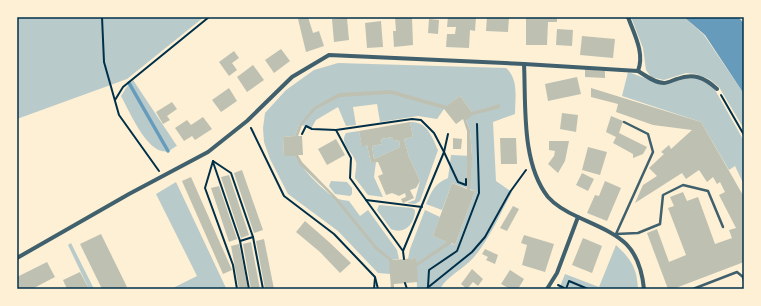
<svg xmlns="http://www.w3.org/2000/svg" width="761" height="306" viewBox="0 0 761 306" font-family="'Fira Sans',sans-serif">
<rect width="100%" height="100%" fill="#fdf0d5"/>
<g fill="#b9caca">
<polygon points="17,17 204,17 127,79 17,119"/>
<polygon points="631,17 684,17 704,35 744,94 744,129 719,87 709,79 696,74 686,73 664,80 651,77 646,70 643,48"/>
<path d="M338,63L506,68C519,79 515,98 515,114L493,122L496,181L512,192C500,214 490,238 474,257C464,269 448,275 440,289H412L417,287L416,258L408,259L410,249L425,210L440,217L433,236L455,245L475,191L452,183L442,210L426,204C432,191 434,184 448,178L451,155L472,156L470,130L465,117L472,112L460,96L444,109L437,119L418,116L380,122L377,104L353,107L356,125L346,126L338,107L316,120L312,127L299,125L295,136L283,137L284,156H295C301,168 324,192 336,198C340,200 345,200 349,201L360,216L368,210L397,250L399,259L390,260V274L378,273L338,231L288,194L270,159L264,142L263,128L265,113L286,90L314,70Z"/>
<polygon points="628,72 664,85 687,78 696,78 706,82 715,90 744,141 744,185 735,166 729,170 701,122 622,96"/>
<path d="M133,80L177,146C174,147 171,150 169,151C148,157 129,110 121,96L126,88Z"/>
<path d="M410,122C427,121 432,137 438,150L420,201L415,204L407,203L415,200L420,181L409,157L404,139L413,137Z"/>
<path d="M359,131L362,146L367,145L371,163L376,162L374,177L383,197L368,195L355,178C355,173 357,166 356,162C353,152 339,144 346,133Z"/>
<polygon points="392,137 393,141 399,140 400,147 374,159 372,146 382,144 381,139"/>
<polygon points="331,181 347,182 352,188 352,194 350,196 335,194 329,186"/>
<polygon points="176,182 226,288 225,289 171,289 197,276 156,194"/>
<path d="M379,205L412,208L415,210C415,224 404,235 391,229L377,210Z"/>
<polygon points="71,243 94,289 89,289 68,245"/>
<path d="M616,245C631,259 637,268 638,289H559L565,274L599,287Z"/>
</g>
<polygon fill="#669bbc" points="684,17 738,17 744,23 744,94 705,35"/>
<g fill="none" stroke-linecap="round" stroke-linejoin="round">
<polyline stroke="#669bbc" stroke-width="3.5" points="129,83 168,151"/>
</g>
<g fill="#bec0b2" fill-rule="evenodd">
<polygon points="303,17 308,17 313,33 319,31 324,46 306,52 298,19"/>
<polygon points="395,17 412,17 413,45 394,47 393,31 396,31"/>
<polygon points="448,17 476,17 475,31 470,30 469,48 446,47 447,34 455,34 456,27 447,27"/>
<polygon points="487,17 509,17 508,32 486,31"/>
<polygon points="526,17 557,17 557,22 548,22 547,45 526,45"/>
<polygon points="347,18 349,40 334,42 332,19"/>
<polygon points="429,19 439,20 438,34 428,33"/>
<polygon points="381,21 383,47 367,48 365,23"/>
<polygon points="557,29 573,30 572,46 556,45"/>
<polygon points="582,36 615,39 613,58 580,55"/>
<polygon points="281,49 290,61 274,73 265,60"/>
<polygon points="234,51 239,58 232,63 237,70 229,76 219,62"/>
<polygon points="253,65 264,80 247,92 237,77"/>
<polygon points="585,69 605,71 605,78 585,77"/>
<polygon points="577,77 581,94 548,101 545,84"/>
<polygon points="229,88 237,101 221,112 212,100"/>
<polygon points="591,88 701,122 744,197 744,262 673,289 668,289 647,233 657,229 669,262 686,255 668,208 674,206 670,197 683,192 687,201 698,197 715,244 732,238 729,230 736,228 719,195 725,192 720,182 717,184 713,177 707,182 699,170 686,179 682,173 635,203 643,185 657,176 649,168 664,154 661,152 669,145 671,149 692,130 653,125 616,112 618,104 591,97"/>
<path d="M391,90L447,106L460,96L472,112L500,104V108L473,115L466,120L470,130L472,156L470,190L475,191L455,245L452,243L417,266L418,282L394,284V289H391L389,260L375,249L331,195L299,164L295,156H284L283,137L295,136L299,125L314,107L339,93ZM391,94L444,109L456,124L463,119L467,131V189L452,183L433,236L447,242L417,263L416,258L393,260L377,247L338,199L302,162L298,155H303L302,136H298L302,125L316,109L340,97Z"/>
<polygon points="172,102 177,109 167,116 170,120 163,124 156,112"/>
<polygon points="562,113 578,115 576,132 560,129"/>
<polygon points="611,116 623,121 619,133 647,147 643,154 633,158 633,154 613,143 616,137 606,132"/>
<polygon points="203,117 212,129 195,140 192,136 184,141 175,128 187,120 191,125"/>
<path d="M410,122L413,137L404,139L409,157L420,181L416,188L410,190L414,198L403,203L401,199L406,197L405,193L399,196L392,193L386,195L378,176L383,174L378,162L371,163L367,145L362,147L359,131ZM392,137L393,141L399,140L400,147L374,159L372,146L382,144L381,139Z"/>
<polygon points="453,138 462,139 461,149 453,149"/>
<polygon points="500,138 516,138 517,164 501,164"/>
<polygon points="336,139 345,155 327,165 318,149"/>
<polygon points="549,141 569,141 565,161 558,173 548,164 554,156 555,151 549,150"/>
<polygon points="588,147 607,152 600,175 582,170"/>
<polygon points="242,170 263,230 254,233 234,173"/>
<polygon points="582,173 594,179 588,191 576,185"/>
<polygon points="229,175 249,235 241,238 221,177"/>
<polygon points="191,177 232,270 223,274 182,181"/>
<polygon points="605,181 621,188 607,221 587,213 595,195 599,196"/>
<polygon points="219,186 237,239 229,242 211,188"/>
<polygon points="513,206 519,209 507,231 500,228"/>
<polygon points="305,221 329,242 351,263 340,273 320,252 296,232"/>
<polygon points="101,234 127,287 123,289 102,289 80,244"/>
<polygon points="524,235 554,244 545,272 522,265 527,245 521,243"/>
<polygon points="583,238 602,246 592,273 572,265"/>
<polygon points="264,239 274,289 265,289 256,241"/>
<polygon points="251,242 260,289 251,289 243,244"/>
<polygon points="239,244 248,289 239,289 231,246"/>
<polygon points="485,249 498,255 495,264 486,260 488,257 482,254"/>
<polygon points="47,262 55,277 32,289 17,289 17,277"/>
<polygon points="472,269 483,279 478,286 473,282 467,289 461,284"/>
<polygon points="510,270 524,279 518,289 510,289 501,284"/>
<polygon points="80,272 89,289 67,289 63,280"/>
</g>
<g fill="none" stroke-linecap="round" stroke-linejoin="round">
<g stroke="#003049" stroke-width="2">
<polyline points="102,17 104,62 119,115 159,171"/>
<polyline points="721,95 744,135"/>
<polyline points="115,100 123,87 209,17"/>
<polyline points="251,128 284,196 334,234 375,277 378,289"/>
<polyline points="302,134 306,126 312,129 336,130"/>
<polyline points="448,134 444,152 458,182 466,185 466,179"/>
<polyline points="213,161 231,173 253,237 263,289"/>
<polyline points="213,161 205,188 233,265 237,289"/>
<polyline points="213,162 240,241 253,237"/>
<polyline points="366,200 422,207"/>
<polyline points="240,241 249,289"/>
<polyline points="403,251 350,178 351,158 336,130 412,119 421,120 434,133 444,152 403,251 404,259"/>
<polyline points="405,283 407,289"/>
<polyline points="558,285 566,289"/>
<polyline points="428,287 429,270 457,251 479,193 477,124"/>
<polyline points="374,289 375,278"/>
<polyline points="426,289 472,252 485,237 510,192 526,170"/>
<polyline points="566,289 569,281 588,289"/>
</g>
<g stroke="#3f606c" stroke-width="2.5">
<polyline points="624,122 648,134 653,152 616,234 638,233 660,224 663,195 683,185 708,191 723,227"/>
<polyline points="693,289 737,272 743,277 744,281"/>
</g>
<g stroke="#3f606c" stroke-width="4">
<path d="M628,17C634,34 645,53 638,71"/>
<path d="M524,64C526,104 521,163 548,197C556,206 567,212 578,217L557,273L547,289"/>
<path d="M578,217C617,235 639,241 644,289"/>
<path d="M17,258L129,194L208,152L247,121L292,77L329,55L524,64L638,71C646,76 655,83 664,83C668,83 673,80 677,79C693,73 704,77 717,89"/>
</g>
</g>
<rect width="761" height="306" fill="none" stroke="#fdf0d5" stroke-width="36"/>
<rect x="18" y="18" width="725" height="270" fill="none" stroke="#003049" stroke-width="1.5"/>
</svg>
